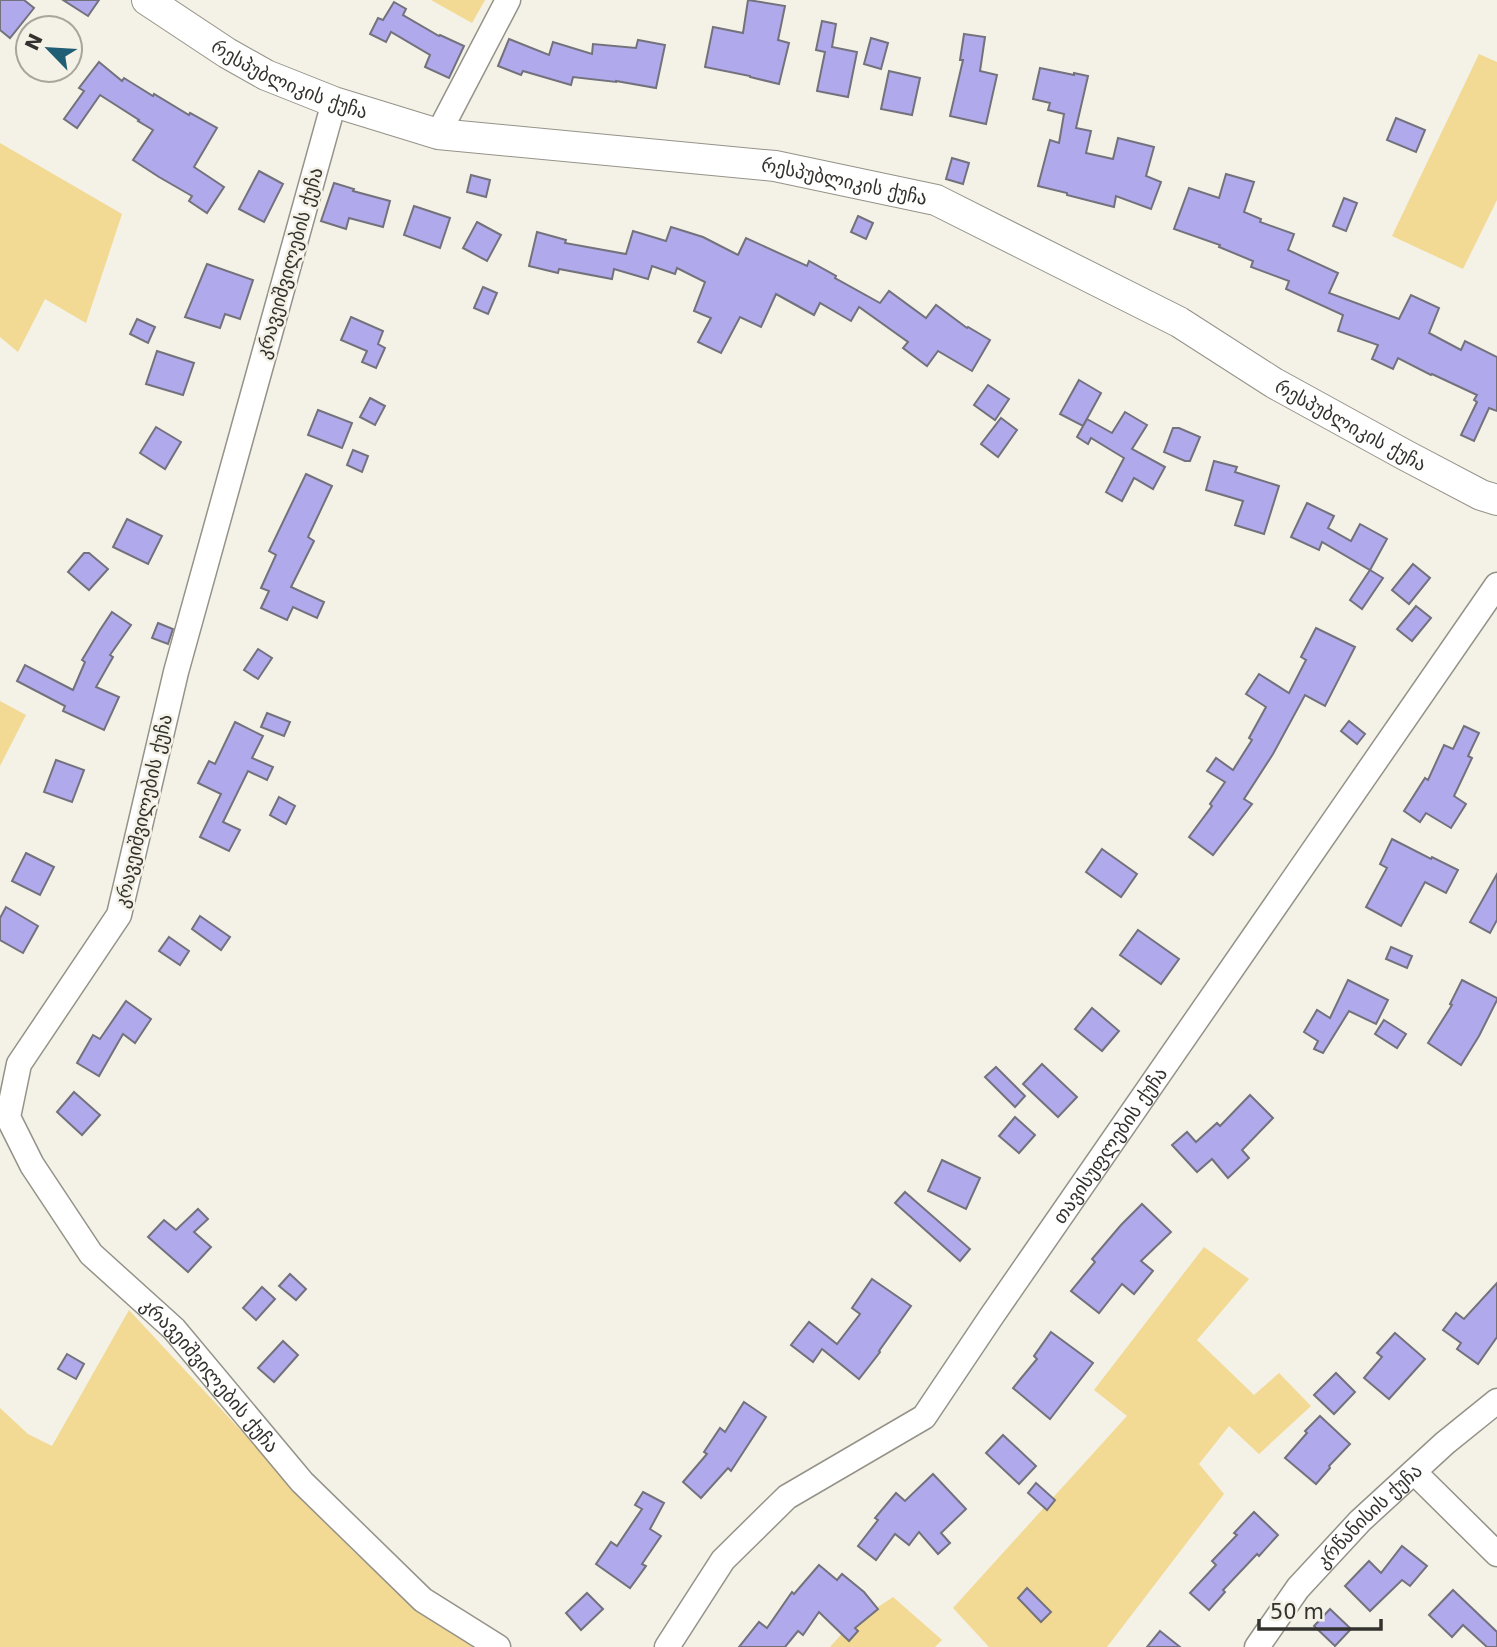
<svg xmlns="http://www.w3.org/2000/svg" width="1497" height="1647" viewBox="0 0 1497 1647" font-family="'DejaVu Sans','Noto Sans Georgian',sans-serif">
<rect width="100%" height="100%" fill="#f4f1e6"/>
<g fill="#f2d994">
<polygon points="431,0 485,0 472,23"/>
<polygon points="1479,54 1497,62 1497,200 1463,269 1392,236"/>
<polygon points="0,143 122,214 86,323 45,299 18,352 0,337"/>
<polygon points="0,701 26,715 0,766"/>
<polygon points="1204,1247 1249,1279 1197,1340 1254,1395 1279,1373 1311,1406 1259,1454 1229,1426 1199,1464 1224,1494 1107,1647 989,1647 953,1608 1127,1416 1094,1390"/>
<polygon points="129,1310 353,1551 409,1601 485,1647 0,1647 0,1408 28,1434 52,1446"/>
<polygon points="893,1597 942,1640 935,1647 830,1647 847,1628"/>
</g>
<g fill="#b0aaec" stroke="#73727c" stroke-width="2">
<polygon points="0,0 24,0 34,8 10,38 0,30"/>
<polygon points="63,0 99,0 88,16"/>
<polygon points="748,0 785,6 778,40 789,43 779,84 750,77 750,76 705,67 713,27 743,33"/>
<polygon points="394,2 406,9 403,15 439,36 440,35 464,46 449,78 425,67 430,55 391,32 386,42 370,34 378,18 383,20"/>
<polygon points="822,21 836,24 832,47 857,52 848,97 817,91 825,52 816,50"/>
<polygon points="964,34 985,37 980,71 997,75 986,124 950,116 963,60 960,60"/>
<polygon points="871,38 888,43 881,69 864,64"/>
<polygon points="509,39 549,55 553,42 592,54 593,44 636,48 638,40 665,45 656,88 616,81 616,82 573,77 571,85 523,71 521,75 498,66"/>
<polygon points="99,62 122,81 124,78 153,96 154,94 189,115 190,113 217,128 194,167 224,187 207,213 189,201 192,196 159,177 133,160 153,130 138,121 139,120 100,95 77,128 64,119 84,91 79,88"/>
<polygon points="1040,68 1074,75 1074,73 1088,76 1076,128 1091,131 1086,153 1113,159 1118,138 1154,147 1146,176 1161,182 1151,209 1116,196 1114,207 1067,195 1067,193 1038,186 1050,140 1059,143 1064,114 1048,110 1050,103 1033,99"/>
<polygon points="889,71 920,78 912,115 881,109"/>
<polygon points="1396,118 1425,130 1416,152 1387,140"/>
<polygon points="952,158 969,163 963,184 946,179"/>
<polygon points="259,171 283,184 264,222 239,209"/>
<polygon points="1226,174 1254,182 1244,212 1261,219 1260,222 1294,234 1288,250 1338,273 1329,293 1399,319 1411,295 1439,308 1429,333 1461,350 1465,341 1497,357 1497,411 1489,408 1474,441 1461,435 1477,402 1474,400 1477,395 1432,374 1431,375 1398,358 1393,369 1372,359 1378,345 1338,331 1343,315 1286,289 1289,281 1251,267 1253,261 1219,247 1220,245 1174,229 1189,188 1219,198"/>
<polygon points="471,175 490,180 486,197 467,192"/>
<polygon points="334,183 354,189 353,191 390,201 383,227 349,218 346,229 321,221"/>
<polygon points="1344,198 1357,203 1346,231 1333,226"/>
<polygon points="414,206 450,218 440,248 404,235"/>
<polygon points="858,216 873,223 866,239 851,232"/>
<polygon points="477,222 501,235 487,261 463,248"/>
<polygon points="671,227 703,237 738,255 746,238 807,266 809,261 836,276 835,278 880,303 889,291 926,318 936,305 967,328 968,327 990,340 972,371 938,351 927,366 903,348 908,342 859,307 851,321 820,303 814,315 776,294 761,327 740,317 721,353 698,342 711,318 694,311 705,282 677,268 675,274 652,266 648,279 614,269 612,279 559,269 558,273 529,266 537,232 566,240 565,243 626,254 633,231 666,241"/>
<polygon points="207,264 253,280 240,319 225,314 220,328 185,317"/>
<polygon points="483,287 497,293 488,314 474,308"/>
<polygon points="351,317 383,331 378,344 385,348 376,368 362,362 367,351 341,340"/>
<polygon points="137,319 155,327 148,343 130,334"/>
<polygon points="157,351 194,363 183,395 146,384"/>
<polygon points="1079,380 1101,393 1083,426 1060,414"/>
<polygon points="988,385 1009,399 995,420 974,405"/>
<polygon points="370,398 385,406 375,425 360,417"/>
<polygon points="318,410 352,423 342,448 308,435"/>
<polygon points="1125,412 1147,425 1132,449 1165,467 1153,489 1134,478 1122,501 1106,492 1124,458 1091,438 1088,444 1077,437 1087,419 1112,433"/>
<polygon points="1001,418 1017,430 998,457 981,444"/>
<polygon points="156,427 181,442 165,469 140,453"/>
<polygon points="1173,428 1179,428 1200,437 1190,461 1185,461 1164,452"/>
<polygon points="353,450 368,456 362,472 347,465"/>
<polygon points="1214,461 1237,467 1235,472 1279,486 1264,534 1235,525 1243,501 1206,490"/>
<polygon points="306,474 332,486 308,537 314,541 291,587 324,602 317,618 293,607 287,620 261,608 269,591 261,588 276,555 269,551"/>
<polygon points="1307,503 1334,516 1328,528 1351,541 1360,524 1387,539 1370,570 1322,542 1319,550 1291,537"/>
<polygon points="127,519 162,536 148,564 113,547"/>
<polygon points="84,553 89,553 108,569 89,590 68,572"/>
<polygon points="1413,564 1430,578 1409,604 1392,590"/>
<polygon points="1370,570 1383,578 1362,609 1350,600"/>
<polygon points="1416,606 1431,618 1412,641 1397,629"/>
<polygon points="112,612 131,625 110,655 113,657 96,687 119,697 104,730 63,711 65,706 17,681 25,665 73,690 85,662 82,660 100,630"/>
<polygon points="158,623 173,629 168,644 152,638"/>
<polygon points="1316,628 1355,647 1325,706 1305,695 1273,754 1244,799 1252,804 1213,855 1189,837 1212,806 1210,804 1225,782 1207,771 1216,758 1233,770 1252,740 1249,738 1266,707 1246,694 1259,674 1289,693 1306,660 1301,657"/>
<polygon points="258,649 272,658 258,679 244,670"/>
<polygon points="267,713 290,722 284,736 261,727"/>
<polygon points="1349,721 1365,734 1357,744 1341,731"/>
<polygon points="235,722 263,736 252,758 273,767 267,780 248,771 223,822 240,830 229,851 200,837 221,794 198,783 209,761 215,764"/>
<polygon points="1464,726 1479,733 1468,756 1472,758 1454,796 1466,804 1451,828 1426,813 1420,822 1404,811 1425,778 1428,780 1444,745 1453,749"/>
<polygon points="56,760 84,770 72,802 44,792"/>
<polygon points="279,797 295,806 286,824 270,815"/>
<polygon points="1392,839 1431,859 1432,857 1458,870 1446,893 1425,882 1401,926 1366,907 1387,868 1380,864"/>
<polygon points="1102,849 1137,874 1121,897 1086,872"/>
<polygon points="26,853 54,867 40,895 12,881"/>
<polygon points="1497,874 1497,920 1490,933 1470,922"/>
<polygon points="6,907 38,926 23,953 0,940 0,918"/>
<polygon points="200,916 230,937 221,950 192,929"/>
<polygon points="1138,930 1179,959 1161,984 1120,955"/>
<polygon points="169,937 189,951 180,965 159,951"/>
<polygon points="1391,947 1412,956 1407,968 1386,959"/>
<polygon points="1348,980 1388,1000 1376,1024 1349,1011 1323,1053 1314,1049 1318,1041 1304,1032 1317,1010 1330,1018"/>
<polygon points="1462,980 1497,998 1497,1000 1479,1036 1461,1065 1428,1043 1452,1005 1450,1004"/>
<polygon points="126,1001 151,1019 135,1043 123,1034 99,1076 77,1063 93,1035 100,1039"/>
<polygon points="1092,1008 1119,1031 1102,1051 1075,1029"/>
<polygon points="1384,1020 1406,1034 1397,1048 1375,1034"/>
<polygon points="1042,1064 1077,1097 1058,1117 1023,1084"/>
<polygon points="996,1067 1025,1096 1015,1107 985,1077"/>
<polygon points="74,1092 100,1115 82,1135 57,1112"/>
<polygon points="1250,1095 1273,1118 1242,1150 1249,1158 1228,1178 1212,1159 1197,1172 1172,1145 1187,1132 1196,1142 1217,1123 1220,1126"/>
<polygon points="1015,1117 1035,1135 1019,1153 999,1136"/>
<polygon points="942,1160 980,1178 966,1209 928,1191"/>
<polygon points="905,1192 970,1249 960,1261 895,1203"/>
<polygon points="1142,1204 1171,1232 1141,1261 1153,1271 1134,1294 1122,1284 1099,1313 1071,1291 1095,1262 1092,1259 1121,1225"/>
<polygon points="198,1209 208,1219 194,1232 211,1247 188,1272 148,1237 164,1220 176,1230"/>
<polygon points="290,1274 306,1289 296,1300 279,1286"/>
<polygon points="872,1279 911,1306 879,1351 880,1352 859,1379 822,1349 813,1362 791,1345 809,1322 837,1344 860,1314 852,1308"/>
<polygon points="1497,1283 1497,1337 1478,1364 1457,1349 1461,1343 1443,1330 1456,1313 1464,1319"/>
<polygon points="262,1287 275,1299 256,1320 243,1308"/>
<polygon points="1051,1332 1093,1363 1050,1419 1013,1388 1037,1359 1034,1356"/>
<polygon points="1395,1333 1425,1359 1389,1399 1364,1378 1382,1357 1377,1353"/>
<polygon points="283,1341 298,1355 274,1382 258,1368"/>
<polygon points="67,1354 84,1364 76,1379 58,1369"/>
<polygon points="1336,1373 1355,1392 1334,1414 1314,1395"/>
<polygon points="744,1402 766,1417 731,1471 728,1468 701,1498 683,1482 707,1454 704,1452 720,1428 725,1432"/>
<polygon points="1320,1416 1350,1444 1329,1466 1330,1468 1316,1484 1285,1458 1307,1433 1305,1431"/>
<polygon points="1003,1435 1036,1466 1019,1484 986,1453"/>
<polygon points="933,1474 966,1509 941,1533 950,1543 938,1554 919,1532 909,1545 895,1534 876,1560 858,1546 878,1520 875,1518 896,1493 905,1501"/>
<polygon points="1036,1483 1055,1500 1047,1510 1028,1493"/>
<polygon points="643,1492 664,1503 650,1529 661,1536 642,1564 646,1566 630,1588 596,1564 611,1542 617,1546 642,1509 635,1505"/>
<polygon points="1254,1512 1278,1535 1259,1556 1257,1554 1223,1590 1225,1592 1209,1610 1190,1593 1216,1565 1212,1561 1237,1535 1234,1533"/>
<polygon points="1402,1546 1427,1566 1410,1586 1402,1580 1370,1611 1345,1586 1369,1561 1381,1573"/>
<polygon points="819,1565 837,1580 842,1574 864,1592 878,1609 855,1628 858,1631 849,1641 819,1612 803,1635 798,1631 785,1647 739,1647 759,1622 767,1628 792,1592 794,1594"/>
<polygon points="1027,1588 1051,1612 1041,1622 1018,1598"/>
<polygon points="1453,1590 1497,1632 1497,1647 1487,1647 1463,1625 1452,1637 1429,1615"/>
<polygon points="587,1593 603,1609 581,1630 566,1613"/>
<polygon points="1330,1609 1351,1629 1335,1646 1314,1626"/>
<polygon points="1160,1631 1180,1647 1147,1647"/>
</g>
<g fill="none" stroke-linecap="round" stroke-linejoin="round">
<defs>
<g id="minor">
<path id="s1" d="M334,102L176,672L119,915L19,1064L8,1117L32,1165L91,1254L174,1329L302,1482L423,1600L498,1647"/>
<polyline points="438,134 508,0"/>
<polyline points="1414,1472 1497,1554"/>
<path id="s2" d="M667,1647L723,1560L787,1497L924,1417L991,1317L1497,585"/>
<path id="s3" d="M1257,1647L1298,1588L1360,1521L1445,1443L1497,1401"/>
</g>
<g id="major">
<path id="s4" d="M147,0L227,53L266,75L334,102L438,134L775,166L936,200L1179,322L1274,383L1405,455L1481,495L1497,500"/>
</g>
</defs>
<use href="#minor" stroke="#959288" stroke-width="27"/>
<use href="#major" stroke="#959288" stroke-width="32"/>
<use href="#minor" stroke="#fff" stroke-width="24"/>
<use href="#major" stroke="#fff" stroke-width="30"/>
</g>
<g text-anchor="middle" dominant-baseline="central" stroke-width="5" stroke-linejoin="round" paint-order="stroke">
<g font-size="19" fill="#33322e" stroke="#f4f1e6">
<text stroke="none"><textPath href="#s4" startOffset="164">რესპუბლიკის ქუჩა</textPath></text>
<text stroke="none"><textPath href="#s4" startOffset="732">რესპუბლიკის ქუჩა</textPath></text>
<text transform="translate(289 263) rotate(-74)">კრავეიშვილების ქუჩა</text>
<text stroke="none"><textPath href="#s4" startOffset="1298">რესპუბლიკის ქუჩა</textPath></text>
<text transform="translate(143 811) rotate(-77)">კრავეიშვილების ქუჩა</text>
<text stroke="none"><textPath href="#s2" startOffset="681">თავისუფლების ქუჩა</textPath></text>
<text stroke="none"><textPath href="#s1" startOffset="1405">კრავეიშვილების ქუჩა</textPath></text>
<text stroke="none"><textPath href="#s3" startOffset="173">კრწანისის ქუჩა</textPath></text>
</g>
</g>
<g transform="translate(49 49) rotate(295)"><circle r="33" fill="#f4f1e6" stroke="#a7a59c" stroke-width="2"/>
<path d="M0-5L12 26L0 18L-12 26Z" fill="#1f5e74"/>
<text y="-10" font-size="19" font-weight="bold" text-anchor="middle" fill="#33322e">N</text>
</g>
<path d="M1259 1619v10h122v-10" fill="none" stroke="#33322e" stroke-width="3.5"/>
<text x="1270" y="1619" font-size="21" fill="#33322e" stroke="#f4f1e6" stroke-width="5" paint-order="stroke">50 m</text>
</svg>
